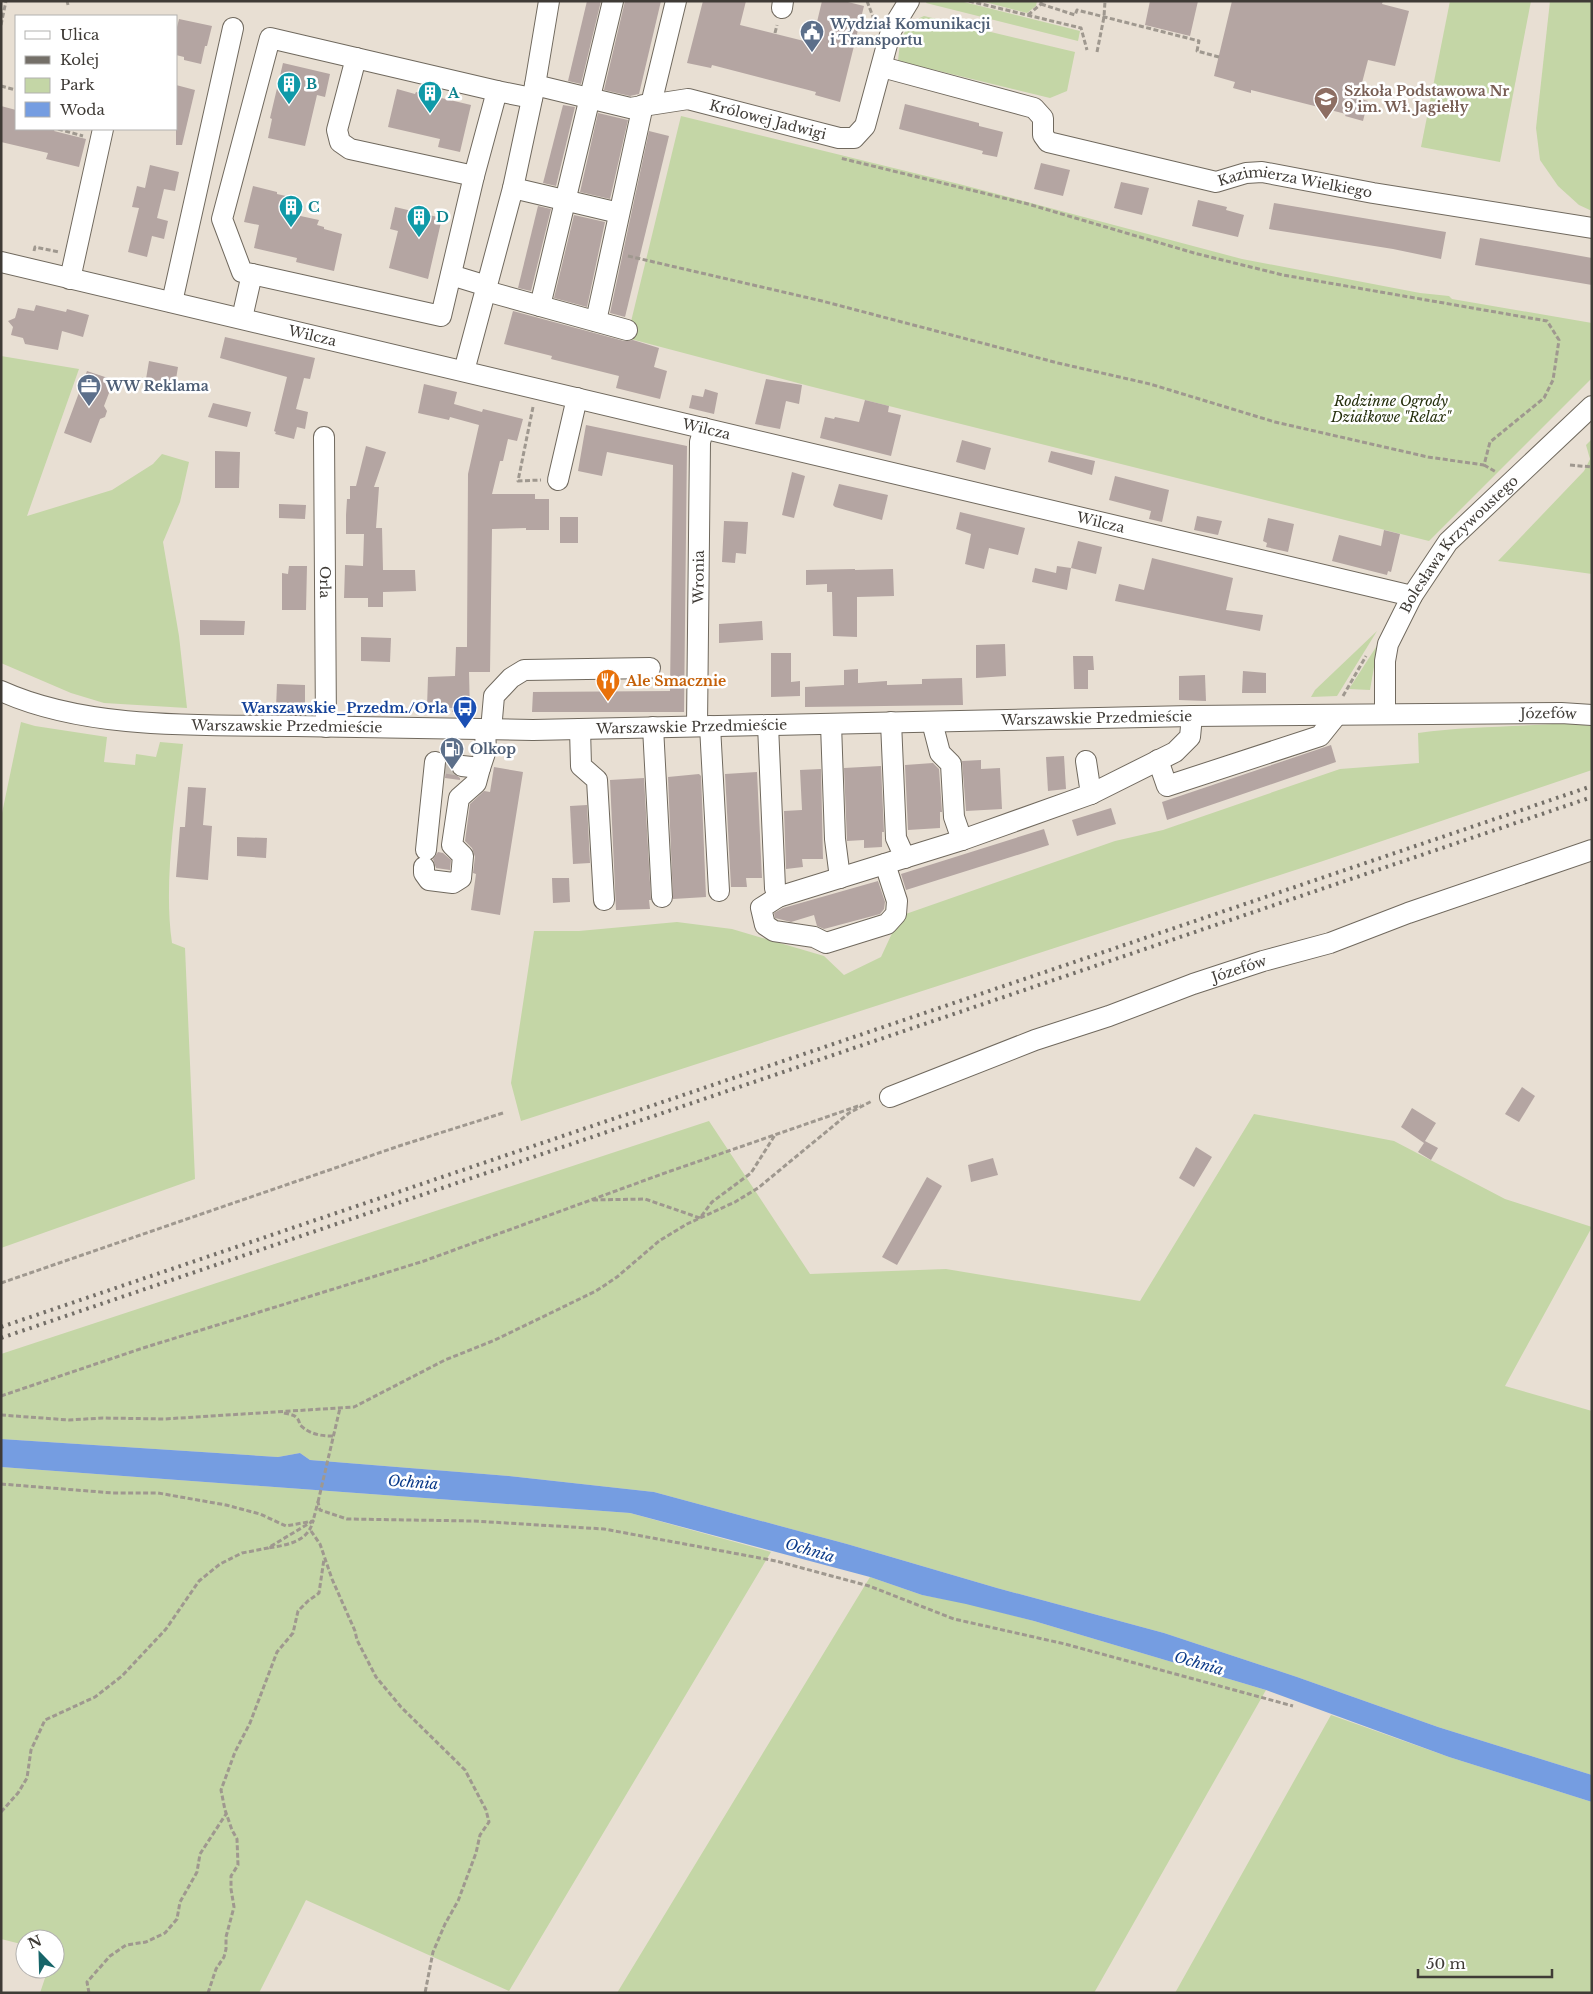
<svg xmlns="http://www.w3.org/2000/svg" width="1593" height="1994" viewBox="0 0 1593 1994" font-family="'Libre Baskerville',serif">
<rect width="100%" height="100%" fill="#e8dfd3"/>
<g fill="#c4d6a6">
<polygon points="927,1 960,1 1080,31 1078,41 926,3"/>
<polygon points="981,1 1037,1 1036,6 1027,13"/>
<polygon points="1450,1 1531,1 1500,162 1421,147"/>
<polygon points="1550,1 1592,1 1592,211 1579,205 1558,186 1540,160 1536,128"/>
<polygon points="924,16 1075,52 1067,91 1050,98 898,61 900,42 909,23"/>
<polygon points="681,116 963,185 1242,259 1420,293 1449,296 1452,299 1592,323 1592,378 1429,541 809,386 627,338"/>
<polygon points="1,356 79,369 27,516 112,490 153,464 162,454 189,462 180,502 163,542 179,636 187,708 104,703 71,693 1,663"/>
<polygon points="1592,439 1592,574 1498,561 1584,471 1590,459 1586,445"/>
<polygon points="1377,631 1337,696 1311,697 1315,690"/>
<polygon points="1378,644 1370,690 1349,689"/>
<path d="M21,722L35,726L107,737L104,762L135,765L136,754L156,757L160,742L183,744C176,806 163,882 172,943L185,948L195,1179L1,1248V818Z"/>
<path d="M1567,723L1592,726V770L1323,861L521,1121L511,1083L534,931H579L677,922L732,929L824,956L844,975L881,957L900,916L1115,841L1163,830L1340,769L1419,763L1418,733C1467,726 1517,727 1567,723Z"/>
<polygon points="1254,1114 1394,1141 1505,1199 1592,1227 1505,1386 1592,1411 1592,1775 1438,1727 1297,1677 1164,1633 997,1588 847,1544 654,1492 509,1476 310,1460 300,1453 278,1457 1,1439 1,1354 709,1121 810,1274 946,1269 1140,1301"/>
<polygon points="1,1467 630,1513 771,1552 509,1991 306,1900 259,1993 40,1993 48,1969 55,1969 55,1939 25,1939 25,1945 1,1939"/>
<polygon points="870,1577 922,1595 966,1603 1034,1621 1266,1690 1094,1993 617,1993"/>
<polygon points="1331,1715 1449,1757 1592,1802 1592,1993 1175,1993"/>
</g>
<polygon fill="#759de1" points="1,1439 278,1457 300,1453 310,1460 509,1476 654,1492 847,1544 997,1588 1164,1633 1297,1677 1438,1727 1592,1775 1592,1802 1449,1757 1266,1690 1034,1621 966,1604 922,1595 870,1577 630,1513 1,1467"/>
<g fill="#b4a5a2">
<polygon points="587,1 601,1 581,84 568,81"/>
<polygon points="625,1 661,1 639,94 630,96 604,90"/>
<polygon points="703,1 746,1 740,25 812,43 822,1 844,1 864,6 840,102 815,95 816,92 712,65 711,68 687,63"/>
<polygon points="1150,1 1198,1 1190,36 1145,25"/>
<polygon points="1232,1 1383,1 1382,4 1409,11 1395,66 1368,60 1358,98 1368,101 1363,121 1345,116 1346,114 1251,90 1251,93 1233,88 1235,82 1214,76"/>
<polygon points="179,19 212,26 207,46 205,46 201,64 184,60 184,57 176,55 176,31"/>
<polygon points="283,63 330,74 325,97 317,95 305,146 268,138 272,119 270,118"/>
<polygon points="176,85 195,90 182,145 176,145"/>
<polygon points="397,89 415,94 416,92 471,105 460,152 438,147 440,139 388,127"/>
<polygon points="905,104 979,123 979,126 1003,132 997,157 982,154 983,151 899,129"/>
<polygon points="563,105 575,107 556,186 543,183"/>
<polygon points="1,106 16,110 16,129 55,129 54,131 86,139 79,167 46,159 48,153 1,142"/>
<polygon points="598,113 628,120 610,199 580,192"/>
<polygon points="649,131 669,136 625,317 610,313"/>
<polygon points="1041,163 1070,170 1063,196 1034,189"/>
<polygon points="150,165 179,172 175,191 164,189 157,218 168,221 164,239 152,236 147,257 128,252 139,208 132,207 137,186 145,188"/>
<polygon points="1121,182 1149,188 1142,215 1114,208"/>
<polygon points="253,186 277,192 277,194 286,196 282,212 319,220 317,225 324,227 324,229 342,234 334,271 296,262 297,258 254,248 259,225 244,222"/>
<polygon points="1198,200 1227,207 1226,210 1244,215 1238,237 1192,226"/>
<polygon points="1274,203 1446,232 1441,259 1393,249 1269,229"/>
<polygon points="538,206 551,209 531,291 518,288"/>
<polygon points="395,207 442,218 428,279 389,268 398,231 390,229"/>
<polygon points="574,215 605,222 587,307 554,298"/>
<polygon points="1480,238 1592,258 1592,285 1475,265"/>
<polygon points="36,305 66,312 67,309 89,315 83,337 62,331 58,350 25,344 23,338 11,335 13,327 8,321 15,318 18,308 34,311"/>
<polygon points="513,311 624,341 633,340 659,348 654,367 667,371 660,399 616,388 619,376 551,359 552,356 504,344"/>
<polygon points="225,337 315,358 310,379 304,378 296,409 308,412 305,429 297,427 294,439 275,434 276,432 274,431 287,377 220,358"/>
<polygon points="149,361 178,367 175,385 146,379"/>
<polygon points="87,371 114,380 104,406 107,411 105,417 100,419 91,443 64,433"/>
<polygon points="766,379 802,385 799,404 786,401 780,429 755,424"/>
<polygon points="424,384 457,392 454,404 482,412 483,409 523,419 517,441 508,439 503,461 500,461 492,494 535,494 535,499 549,499 549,530 526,530 526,528 492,529 490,672 469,672 470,713 452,712 453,708 427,707 428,677 455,676 456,647 467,647 468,474 479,425 450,417 449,420 418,413"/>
<polygon points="705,389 718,393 714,414 689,408 692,395 703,397"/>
<polygon points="865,400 889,406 888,412 901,415 891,456 820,438 825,417 834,419 835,417 859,422"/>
<polygon points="213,403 251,412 247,427 208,417"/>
<polygon points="586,425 687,446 684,712 532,712 533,692 670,691 673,465 607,452 602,476 578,471"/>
<polygon points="962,440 991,448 985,470 956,462"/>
<polygon points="366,446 386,452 374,487 379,487 376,528 382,528 383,570 415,570 416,591 383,592 383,607 368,607 368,598 344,598 345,565 363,566 364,534 346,534 346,515 347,499 350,499 350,486 356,486"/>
<polygon points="215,451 240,452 239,488 215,488"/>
<polygon points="1051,451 1095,461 1092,475 1048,462"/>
<polygon points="792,472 805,476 794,518 782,515"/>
<polygon points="1115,476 1169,490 1162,522 1149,519 1151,511 1109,500"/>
<polygon points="839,484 888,495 882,520 835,507 833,505"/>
<polygon points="279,504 306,505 305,519 279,518"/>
<polygon points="960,512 1025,528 1018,555 989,548 984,569 965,564 971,534 956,529"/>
<polygon points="1197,516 1222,521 1218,535 1194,530"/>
<rect x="560" y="517" width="18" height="26"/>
<polygon points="1268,518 1294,524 1288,552 1266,547 1267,543 1263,541"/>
<polygon points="724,521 748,522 746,554 736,553 735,563 722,562"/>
<polygon points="1384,530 1400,534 1391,572 1388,571 1387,575 1332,561 1339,535 1381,546"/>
<polygon points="1078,541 1102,547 1096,574 1071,568"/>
<polygon points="1152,558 1233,578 1226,610 1263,615 1260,631 1115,601 1119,584 1144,590"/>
<polygon points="289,566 307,566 306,610 282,610 282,573 288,574"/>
<polygon points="1057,566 1071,568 1067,590 1032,582 1035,568 1056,573"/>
<polygon points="855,569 855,570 893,569 894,596 857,597 857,637 833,636 832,592 827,592 827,584 806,585 806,570"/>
<polygon points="200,620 245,621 244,635 200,635"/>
<polygon points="762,621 763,640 719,643 719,624"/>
<polygon points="361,637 391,638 390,662 361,661"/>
<polygon points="1005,644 1006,676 976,678 976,645"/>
<polygon points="771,653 791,653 791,682 800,681 800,696 771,697"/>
<polygon points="1073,656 1093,656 1094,670 1088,670 1088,689 1074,689"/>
<polygon points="858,669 858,683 887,681 887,685 922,684 922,679 962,678 963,705 805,707 805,687 844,685 844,670"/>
<polygon points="1243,671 1266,673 1266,693 1242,693"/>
<polygon points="1205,675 1206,701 1179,700 1179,676"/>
<polygon points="277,684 305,685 305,709 276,708"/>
<polygon points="1331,745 1336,762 1167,820 1162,802"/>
<polygon points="1064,756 1066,789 1048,791 1046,757"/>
<polygon points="981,760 981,769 1000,768 1002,809 966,811 962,761"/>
<polygon points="447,762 451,762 451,771 460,778 460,780 445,778"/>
<polygon points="933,763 939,769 942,812 940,812 940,828 908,830 905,765"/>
<polygon points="881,766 884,832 882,832 882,847 864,848 864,840 847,841 844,768"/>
<polygon points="494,767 523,772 500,915 471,910 476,874 473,873 475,857 472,848 465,841 470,804 484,791 490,792"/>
<polygon points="821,769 823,859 802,859 803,867 786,869 784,811 802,810 800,770"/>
<polygon points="757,772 762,878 746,878 747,887 731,887 725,774"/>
<polygon points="699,774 701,776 706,897 673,899 668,777"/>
<polygon points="644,778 651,900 649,900 650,909 616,910 610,780"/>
<polygon points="188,787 206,788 203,825 212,826 208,880 176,877 180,827 185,827"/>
<polygon points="587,805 590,863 573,864 570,806"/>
<polygon points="1111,808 1116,824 1077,836 1072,820"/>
<polygon points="1044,829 1049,845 906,890 901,874"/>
<polygon points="237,837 267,838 266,858 237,856"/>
<polygon points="438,852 443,853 451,860 450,870 436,868 433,859"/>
<polygon points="552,878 569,878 570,902 553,903"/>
<polygon points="878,881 885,902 884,909 880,914 824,929 817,926 814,915 791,922 775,918 774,913 783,908"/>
<polygon points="1522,1087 1535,1096 1519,1122 1505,1114"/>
<polygon points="1412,1108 1436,1123 1425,1141 1438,1148 1431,1160 1418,1152 1424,1143 1401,1127"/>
<polygon points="1196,1147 1212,1157 1194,1187 1179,1178"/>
<polygon points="993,1158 998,1175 971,1182 968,1165"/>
<polygon points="927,1177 942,1186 897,1265 882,1257"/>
</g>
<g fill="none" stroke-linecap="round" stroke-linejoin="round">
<polyline stroke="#c6beb4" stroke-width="20" stroke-dasharray="20 10" stroke-linecap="butt" points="443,763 462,766"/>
<defs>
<g id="minor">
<polyline points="782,8 783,1"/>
<polyline points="356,58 337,130 340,142 350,149 474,176"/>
<path id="s1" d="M882,67L1034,108L1043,118V135L1048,142L1216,182L1246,173L1262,172L1373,193L1592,228"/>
<path id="s2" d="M535,85L630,108L688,99L839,138H854L865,126L888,41L892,29L909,1"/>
<polyline points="651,104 676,1"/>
<polyline points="513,188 619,213"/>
<path id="s3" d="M1,262L1412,596"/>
<polyline points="252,274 242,272 222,219 270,38 497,91"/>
<polyline points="451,275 487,286"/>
<polyline points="70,279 103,129"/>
<polyline points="486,291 627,330"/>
<polyline points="172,302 233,28"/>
<polyline points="540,306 613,1"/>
<polyline points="242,318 252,274 441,316 474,176 497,91 532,98"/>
<polyline points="596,321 643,105"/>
<polyline points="464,371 513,188 535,85 549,1"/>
<path id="s4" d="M324,437L326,727"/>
<polyline points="558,480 577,398"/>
<path id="s5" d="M1,691C87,730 202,725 295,726C375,727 454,729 533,730L1192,716L1561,713L1592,715"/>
<path id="s6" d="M1385,714V661L1388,644L1412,596L1448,542L1592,406"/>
<polyline points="891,722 896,838 905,858"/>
<polyline points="932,722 940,753 951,764 954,817 962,840"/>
<polyline points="831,724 835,839 840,878"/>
<polyline points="768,725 775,888 778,897 962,840 1091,794 1086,761"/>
<path id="s7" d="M697,726L700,442L704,428"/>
<polyline points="710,726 719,891"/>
<polyline points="653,727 662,897"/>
<polyline points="580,729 581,766 597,780 604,900"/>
<polyline points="491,730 494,696 511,678 524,670 650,668"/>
<polyline points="1158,760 1167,786 1320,736 1336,716"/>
<polyline points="462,766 480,768 486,750 485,730"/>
<polyline points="1091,794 1175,752 1190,737 1192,716"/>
<polyline points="426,850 435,762"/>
<polyline points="424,867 424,873 429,880 453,883 461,878 463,856 452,845 459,798 476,783 480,768"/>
<polyline points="778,897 761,908 765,925 774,931 814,937 826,943 887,924 896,914 897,901 885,864"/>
<path id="s8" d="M890,1097L1035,1040L1109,1016L1193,984L1263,961L1330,943L1408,913L1592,850"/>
</g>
</defs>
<use href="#minor" stroke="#70695e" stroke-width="22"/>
<g stroke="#9f988f" stroke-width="3" stroke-dasharray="5 2.5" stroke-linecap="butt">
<polyline points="67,1 68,5"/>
<polyline points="867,1 875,22"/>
<polyline points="969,1 1081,28 1087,50"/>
<polyline points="1041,4 1075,15 1077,10 1199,41 1197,51 1219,57"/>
<polyline points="1028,15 1041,4 1041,1"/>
<polyline points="1,25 6,1"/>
<polyline points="775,33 777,25"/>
<polyline points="1097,52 1104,17 1105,1"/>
<polyline points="1,86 16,90"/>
<polyline points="58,129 83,136"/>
<polyline points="34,251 35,247 59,252"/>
<polyline points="628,256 822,301 1058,363 1150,384 1275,422 1428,457 1484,465 1490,442 1544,398 1553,380 1559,340 1547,321 1283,275 1194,253 1028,204 840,158"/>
<polyline points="533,407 518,481 541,480"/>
<polyline points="1484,465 1496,472"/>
<polyline points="1570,465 1592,467"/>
<polyline points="1343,696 1366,656"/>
<polyline points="593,1200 645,1199 700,1218 712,1202 751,1173 775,1135"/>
<polyline points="1,1283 399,1146 503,1113"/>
<polyline points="1,1396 143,1348 424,1261 662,1174 861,1105"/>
<path d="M284,1413C293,1415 298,1415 300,1425C310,1434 319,1436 333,1436"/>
<polyline points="1,1415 69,1420 103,1418 164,1419 354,1407 445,1360 495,1340 596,1291 617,1277 659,1241 687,1224 735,1202 758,1188 849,1113 872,1101"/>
<path d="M1,1484L113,1493H158L226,1505L260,1514L286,1526L313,1521C308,1542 287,1545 268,1548"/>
<polyline points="318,1502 340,1408"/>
<polyline points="311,1531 320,1544 332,1579 355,1631 357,1640 376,1677 401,1707 465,1770 486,1810 489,1822 480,1835 476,1853 458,1901 445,1924 433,1952 425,1993"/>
<polyline points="1,1812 18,1793 27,1778 31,1750 45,1720 95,1697 122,1676 166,1629 199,1581 220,1564 242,1553 268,1548 313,1521 318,1502 320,1510 347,1519 474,1521 604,1529 776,1561 869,1586 954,1619 1065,1644 1293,1706"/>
<polyline points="89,1993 87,1982 110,1956 126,1945 146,1942 165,1933 177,1919 180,1902 197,1872 200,1854 226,1814"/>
<polyline points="208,1993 216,1969 224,1957 226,1949 226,1937 234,1907 231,1889 231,1876 238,1865 237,1839 232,1830 225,1810 221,1790 235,1752 250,1723 277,1652 293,1633 298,1611 308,1601 319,1593 324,1559"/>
</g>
<use href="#minor" stroke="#fff" stroke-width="20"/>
<g stroke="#746f68" stroke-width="4" stroke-dasharray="2.5 5" stroke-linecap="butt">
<polyline points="1,1327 1592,786"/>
<polyline points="1,1338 1592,797"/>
</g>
</g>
<defs>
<symbol id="civic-pin" viewBox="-11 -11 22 30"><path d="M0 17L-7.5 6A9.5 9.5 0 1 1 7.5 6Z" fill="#5c6f8a" stroke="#fff"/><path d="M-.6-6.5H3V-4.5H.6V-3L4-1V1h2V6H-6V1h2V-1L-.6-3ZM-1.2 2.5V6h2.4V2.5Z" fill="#fff"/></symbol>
<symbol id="building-pin" viewBox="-11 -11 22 30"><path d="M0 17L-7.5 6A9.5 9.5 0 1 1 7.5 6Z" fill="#0f9aa8" stroke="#fff"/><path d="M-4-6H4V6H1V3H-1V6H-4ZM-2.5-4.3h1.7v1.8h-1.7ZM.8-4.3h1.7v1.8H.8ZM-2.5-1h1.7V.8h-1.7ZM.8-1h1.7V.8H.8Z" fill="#fff"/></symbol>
<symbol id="school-pin" viewBox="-11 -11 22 30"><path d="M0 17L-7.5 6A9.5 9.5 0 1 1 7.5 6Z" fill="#8d6e63" stroke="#fff"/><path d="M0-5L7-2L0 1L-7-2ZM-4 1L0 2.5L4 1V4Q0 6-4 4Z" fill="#fff"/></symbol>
<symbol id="office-pin" viewBox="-11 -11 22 30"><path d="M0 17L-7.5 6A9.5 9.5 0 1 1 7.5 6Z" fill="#5c6f8a" stroke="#fff"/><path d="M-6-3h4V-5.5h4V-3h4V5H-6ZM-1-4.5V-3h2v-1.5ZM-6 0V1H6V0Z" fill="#fff"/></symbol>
<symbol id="restaurant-pin" viewBox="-11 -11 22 30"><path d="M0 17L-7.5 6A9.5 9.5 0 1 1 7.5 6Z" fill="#e8710a" stroke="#fff"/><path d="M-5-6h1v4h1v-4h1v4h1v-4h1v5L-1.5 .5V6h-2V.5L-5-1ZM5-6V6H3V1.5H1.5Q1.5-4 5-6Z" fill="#fff"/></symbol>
<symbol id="bus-pin" viewBox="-11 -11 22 30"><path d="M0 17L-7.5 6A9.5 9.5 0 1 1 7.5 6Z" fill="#1a4fb4" stroke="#fff"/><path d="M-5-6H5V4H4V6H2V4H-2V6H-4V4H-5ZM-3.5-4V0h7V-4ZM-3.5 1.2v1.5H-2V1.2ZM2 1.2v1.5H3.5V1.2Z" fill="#fff"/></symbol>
<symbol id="fuel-pin" viewBox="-11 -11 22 30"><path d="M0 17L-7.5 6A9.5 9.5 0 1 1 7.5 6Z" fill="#5c6f8a" stroke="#fff"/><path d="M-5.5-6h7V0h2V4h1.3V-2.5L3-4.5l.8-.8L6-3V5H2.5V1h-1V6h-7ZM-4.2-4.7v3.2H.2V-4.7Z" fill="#fff"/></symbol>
</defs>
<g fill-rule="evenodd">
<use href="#civic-pin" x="798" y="18" width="28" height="38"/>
<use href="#building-pin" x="275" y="70" width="28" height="38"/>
<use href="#building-pin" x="416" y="79" width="28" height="38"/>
<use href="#school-pin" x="1312" y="85" width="28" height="38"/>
<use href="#building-pin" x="277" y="193" width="28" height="38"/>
<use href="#building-pin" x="405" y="203" width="28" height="38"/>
<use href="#office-pin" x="75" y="372" width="28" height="38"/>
<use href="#restaurant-pin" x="594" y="667" width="28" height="38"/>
<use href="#bus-pin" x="451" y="694" width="28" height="38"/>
<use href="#fuel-pin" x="438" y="735" width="28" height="38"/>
</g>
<g text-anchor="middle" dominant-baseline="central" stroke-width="5" stroke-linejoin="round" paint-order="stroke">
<g font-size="14" font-weight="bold" fill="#4e5e75" stroke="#fff" text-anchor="start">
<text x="830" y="24">Wydział Komunikacji<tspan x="830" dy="16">i Transportu</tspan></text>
<text x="106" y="386">WW Reklama</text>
<text x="470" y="749">Olkop</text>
</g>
<g font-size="14" font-weight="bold" fill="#0d838f" stroke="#fff" text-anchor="start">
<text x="306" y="84">B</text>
<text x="448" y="93">A</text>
<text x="308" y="207">C</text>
<text x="436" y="217">D</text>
</g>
<g font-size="14" font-weight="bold" fill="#785e54" stroke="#fff" text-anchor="start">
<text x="1344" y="91">Szkoła Podstawowa Nr<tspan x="1344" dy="16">9 im. Wł. Jagiełły</tspan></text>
</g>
<g font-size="14" fill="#3f3b36" stroke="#fff">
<text stroke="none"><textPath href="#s2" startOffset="239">Królowej Jadwigi</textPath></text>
<text stroke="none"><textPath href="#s1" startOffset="450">Kazimierza Wielkiego</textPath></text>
<text stroke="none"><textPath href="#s3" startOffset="320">Wilcza</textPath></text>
<text stroke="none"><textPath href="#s3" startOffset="725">Wilcza</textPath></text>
<text stroke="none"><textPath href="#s3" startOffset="1130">Wilcza</textPath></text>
<text stroke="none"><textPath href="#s6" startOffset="194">Bolesława Krzywoustego</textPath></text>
<text stroke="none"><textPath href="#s7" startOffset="149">Wronia</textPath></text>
<text stroke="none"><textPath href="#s4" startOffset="145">Orla</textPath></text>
<text stroke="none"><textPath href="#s5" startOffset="1552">Józefów</textPath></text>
<text stroke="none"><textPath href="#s5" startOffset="1100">Warszawskie Przedmieście</textPath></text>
<text stroke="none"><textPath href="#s5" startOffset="290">Warszawskie Przedmieście</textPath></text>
<text stroke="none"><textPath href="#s5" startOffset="695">Warszawskie Przedmieście</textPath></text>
<text stroke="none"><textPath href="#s8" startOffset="372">Józefów</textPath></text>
</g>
<g font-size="14" font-style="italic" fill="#26300e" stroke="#fff">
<text x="1391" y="401">Rodzinne Ogrody<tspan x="1391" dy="16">Działkowe "Relax"</tspan></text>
</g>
<g font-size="14" font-weight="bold" fill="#c56008" stroke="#fff" text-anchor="start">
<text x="626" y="681">Ale Smacznie</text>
</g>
<g font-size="14" font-weight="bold" fill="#164399" stroke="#fff" text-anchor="end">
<text x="448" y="708">Warszawskie_Przedm./Orla</text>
</g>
<g font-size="15" font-style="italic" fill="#0b3a88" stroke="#fff">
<text transform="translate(413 1482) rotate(4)">Ochnia</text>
<text transform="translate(810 1550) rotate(16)">Ochnia</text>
<text transform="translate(1199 1663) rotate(16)">Ochnia</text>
</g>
</g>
<rect width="1593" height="1994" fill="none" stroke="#3f3b36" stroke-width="5"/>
<rect x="15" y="15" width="162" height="115" fill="#ffffff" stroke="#b2b1af"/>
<rect x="25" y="31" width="25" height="8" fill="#ffffff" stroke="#b2b1af"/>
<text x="60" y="40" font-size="15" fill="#3f3b36">Ulica</text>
<rect x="25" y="56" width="25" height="8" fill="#746f68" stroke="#b2b1af"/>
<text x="60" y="65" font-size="15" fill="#3f3b36">Kolej</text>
<rect x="25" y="78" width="25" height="15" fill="#c4d6a6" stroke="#b2b1af"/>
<text x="60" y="90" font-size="15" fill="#3f3b36">Park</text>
<rect x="25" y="102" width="25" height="15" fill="#759de1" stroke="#b2b1af"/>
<text x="60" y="115" font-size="15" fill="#3f3b36">Woda</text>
<g transform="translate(40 1954) rotate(337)"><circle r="24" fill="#ffffff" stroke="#b2b1af"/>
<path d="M0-4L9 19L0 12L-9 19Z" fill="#176569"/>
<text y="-8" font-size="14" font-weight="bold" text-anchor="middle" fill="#3f3b36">N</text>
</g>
<path d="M1418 1969v8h134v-8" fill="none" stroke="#3f3b36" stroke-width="2.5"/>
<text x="1426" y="1969" font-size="15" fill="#3f3b36" stroke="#ffffff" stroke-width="4" paint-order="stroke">50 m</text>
</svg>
